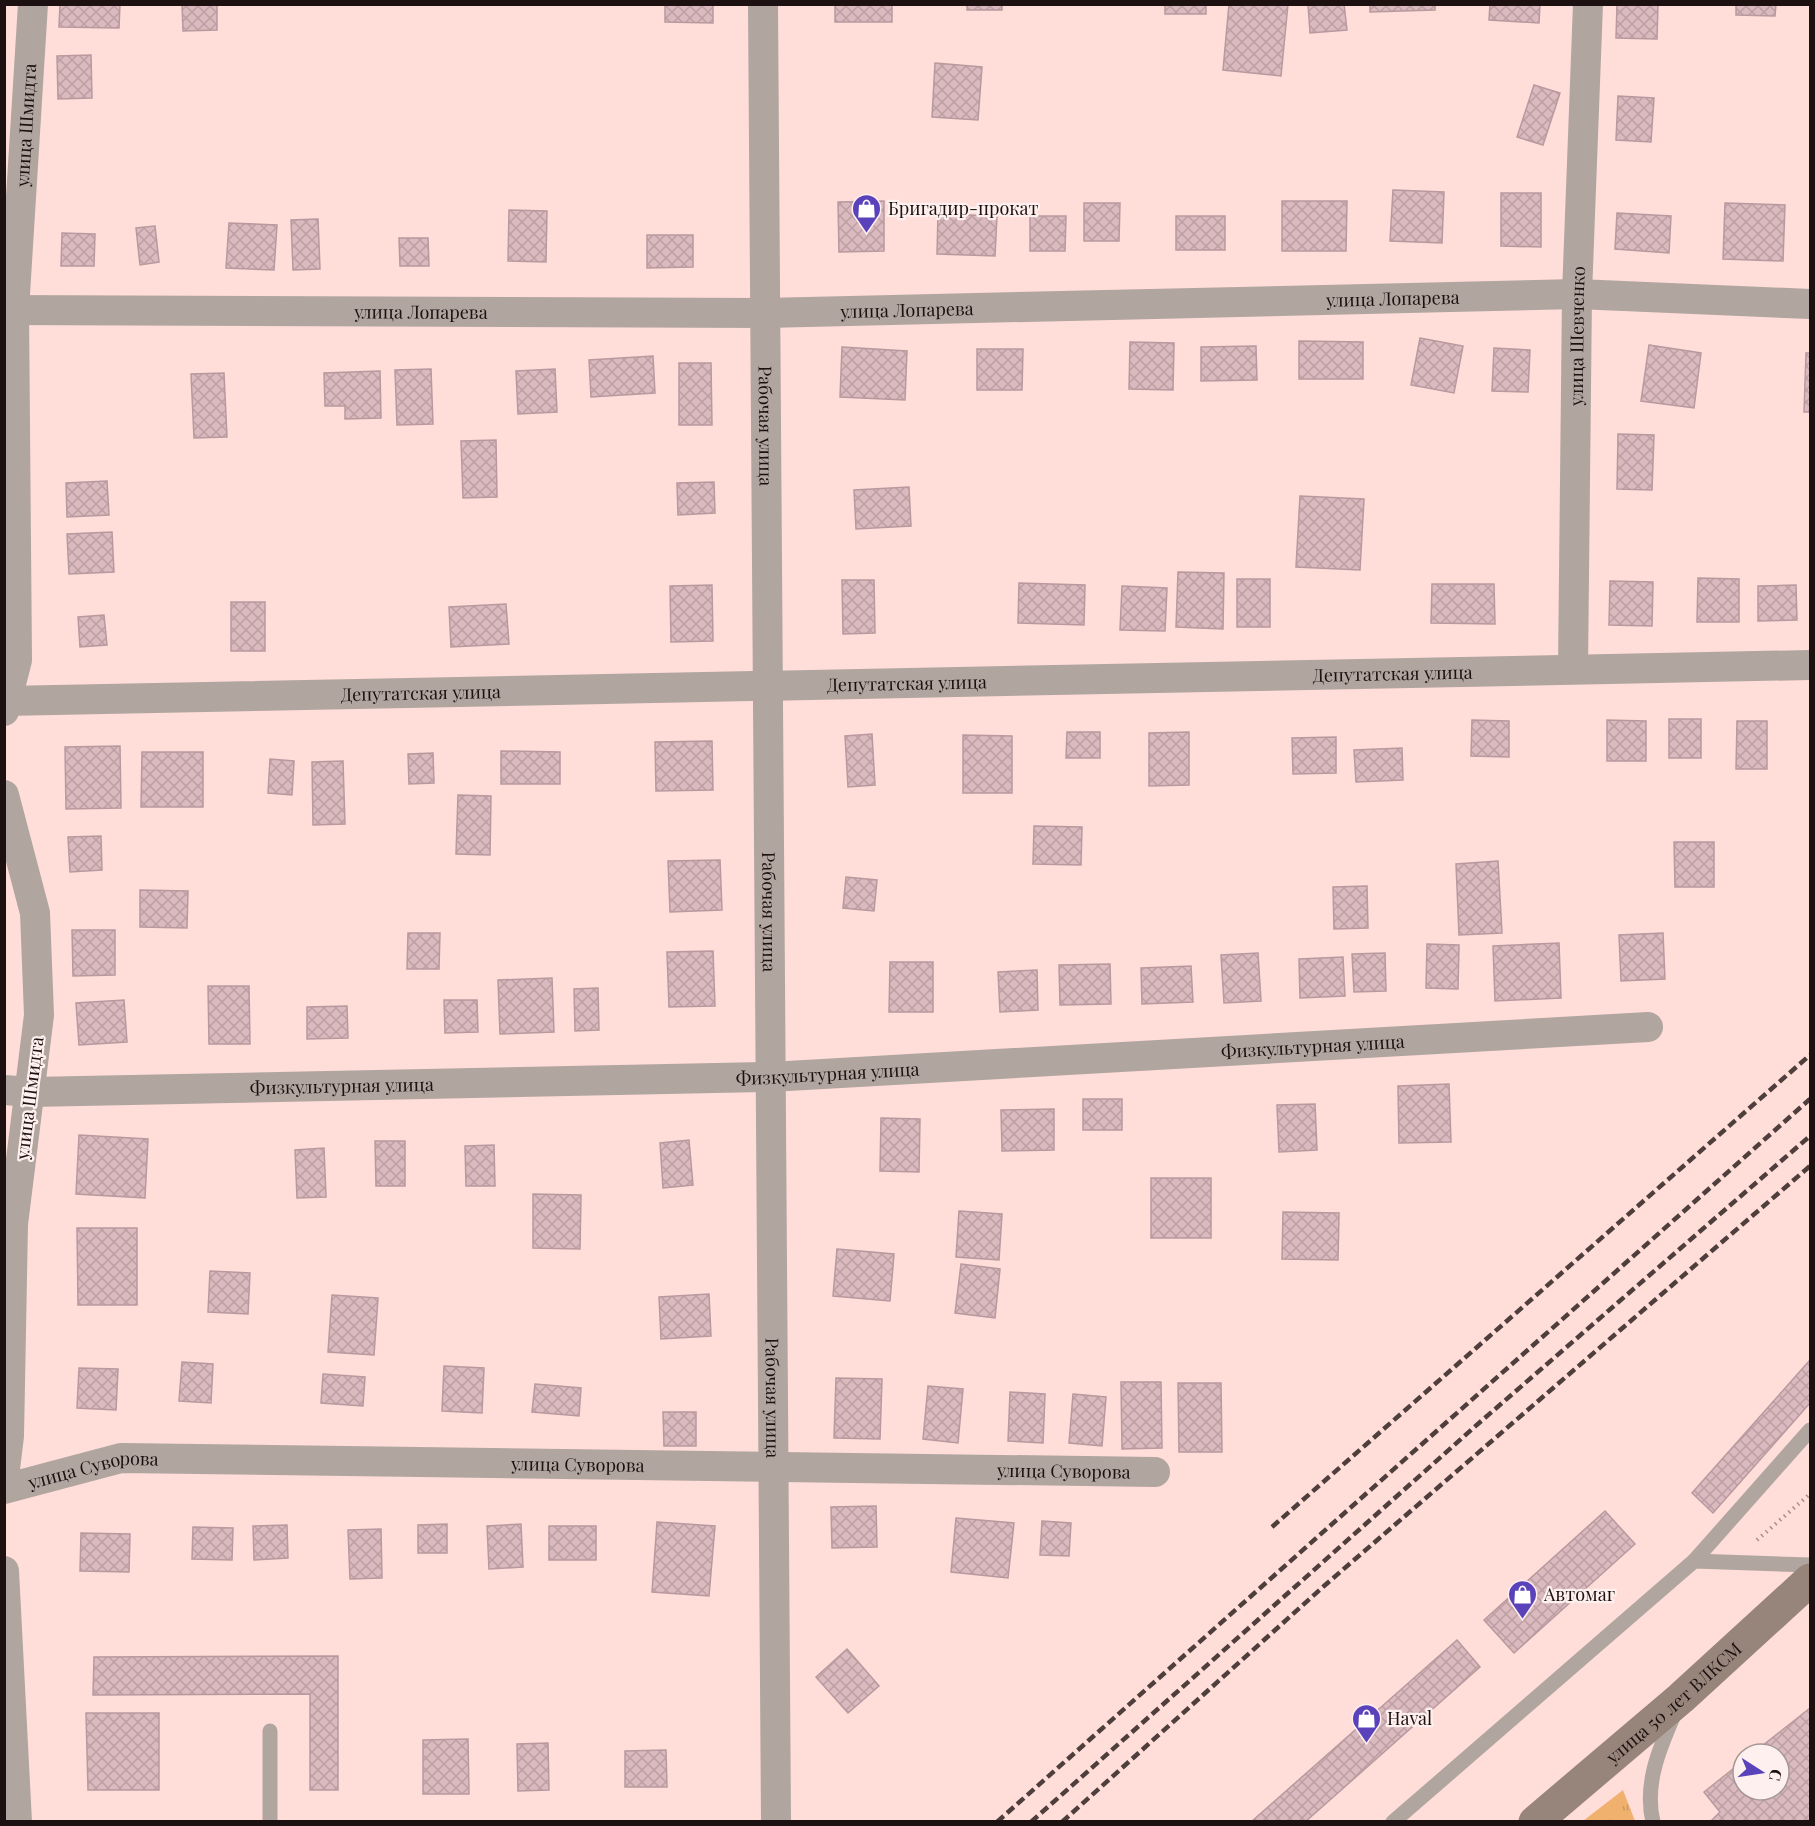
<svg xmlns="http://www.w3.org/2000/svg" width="1815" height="1826" viewBox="0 0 1815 1826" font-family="'Playfair Display',serif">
<defs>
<pattern id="grass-tufts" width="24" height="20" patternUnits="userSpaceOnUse" patternTransform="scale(1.5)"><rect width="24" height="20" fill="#f1b16e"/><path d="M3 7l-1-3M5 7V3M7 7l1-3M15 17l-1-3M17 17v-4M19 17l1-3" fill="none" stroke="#ce975e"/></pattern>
<pattern id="building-cross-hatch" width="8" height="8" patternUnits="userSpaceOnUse" patternTransform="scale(1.5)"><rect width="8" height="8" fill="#dbbabf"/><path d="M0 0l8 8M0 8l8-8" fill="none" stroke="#bb9fa3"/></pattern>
</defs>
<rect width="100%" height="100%" fill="#ffddd9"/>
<polygon fill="url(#grass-tufts)" points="1623,1790 1635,1821 1583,1821"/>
<g fill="url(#building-cross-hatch)" stroke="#b8999e" stroke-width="1.5">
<polygon points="60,4 120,4 119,28 59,27"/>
<polygon points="182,4 217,4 217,30 183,31"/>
<polygon points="665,4 713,4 713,23 665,22"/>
<rect x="835" y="4" width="57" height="18"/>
<rect x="967" y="4" width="35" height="6"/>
<rect x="1165" y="4" width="41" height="10"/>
<polygon points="1229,4 1288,4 1281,76 1223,70"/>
<polygon points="1308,4 1344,4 1347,30 1310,33"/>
<polygon points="1370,4 1435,4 1435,10 1370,12"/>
<polygon points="1490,4 1540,4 1539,23 1489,20"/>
<polygon points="1617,4 1658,4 1657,39 1616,38"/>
<polygon points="1736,4 1776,4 1775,16 1736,15"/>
<polygon points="91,55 92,98 58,99 57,56"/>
<polygon points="935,63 982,67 978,120 932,117"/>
<polygon points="1534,85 1560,93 1543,145 1517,137"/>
<polygon points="1618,96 1654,98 1651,142 1616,140"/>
<polygon points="1393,190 1444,192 1442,243 1390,241"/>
<polygon points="1501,193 1541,193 1541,247 1501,246"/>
<polygon points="884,201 884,251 839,252 838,202"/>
<polygon points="1282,201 1347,201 1346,251 1282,251"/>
<polygon points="1084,203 1120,203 1119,241 1084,241"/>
<polygon points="1725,203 1785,205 1783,261 1723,259"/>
<polygon points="509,210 547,211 546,262 508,261"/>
<polygon points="1617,213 1671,216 1669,253 1615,249"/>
<polygon points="938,214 997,216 995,256 937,254"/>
<polygon points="1030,216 1066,216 1065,251 1030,251"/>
<rect x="1176" y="216" width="49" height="34"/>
<polygon points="318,219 320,269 293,270 291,220"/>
<polygon points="229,223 277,225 274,270 226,268"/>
<polygon points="155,226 159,262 140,265 136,228"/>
<polygon points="62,233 95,234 94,266 61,266"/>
<polygon points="647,235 693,235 693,267 647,268"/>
<polygon points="399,238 428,238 429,266 400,266"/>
<polygon points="1420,338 1463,346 1454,393 1411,385"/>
<polygon points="1299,341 1363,342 1363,379 1299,379"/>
<polygon points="1130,342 1174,343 1173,390 1129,389"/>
<polygon points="1649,345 1701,353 1694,408 1641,401"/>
<polygon points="1256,346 1257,380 1201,381 1201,347"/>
<polygon points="842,347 907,351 905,400 840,397"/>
<polygon points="1494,348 1530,350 1528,392 1492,391"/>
<polygon points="977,349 1023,349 1022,390 977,390"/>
<polygon points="1806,353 1810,353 1810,412 1804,412"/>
<polygon points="653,356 655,393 591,397 589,360"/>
<polygon points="679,363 711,363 712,425 679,425"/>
<polygon points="431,369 433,424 397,425 395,370"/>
<polygon points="555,369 557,412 518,414 516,371"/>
<polygon points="380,371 381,418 345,419 345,406 325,406 324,373"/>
<polygon points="224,373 227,437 194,438 191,374"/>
<polygon points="1618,434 1654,435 1652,490 1617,489"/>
<polygon points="496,440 497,497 463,498 461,441"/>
<polygon points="107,481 109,515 67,517 66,483"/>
<polygon points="714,482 715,513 678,515 677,483"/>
<polygon points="909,487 911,526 856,529 854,490"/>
<polygon points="1300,496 1364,499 1360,570 1296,567"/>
<polygon points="112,532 114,572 69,574 67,534"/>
<polygon points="1178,572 1224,573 1223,629 1176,627"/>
<polygon points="1698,578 1739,579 1739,622 1697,622"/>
<rect x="1237" y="579" width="33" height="48"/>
<polygon points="842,580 874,580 875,633 843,634"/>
<polygon points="1610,581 1653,582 1652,626 1609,625"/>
<polygon points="1019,583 1085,585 1084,625 1018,623"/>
<polygon points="1432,584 1494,584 1495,624 1431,623"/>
<polygon points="712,585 713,641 671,642 670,586"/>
<polygon points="1796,585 1797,620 1758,621 1758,586"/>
<polygon points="1122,586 1167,588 1165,631 1120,630"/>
<rect x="231" y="602" width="34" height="49"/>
<polygon points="506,604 509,644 451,647 449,607"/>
<polygon points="104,615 107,645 80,647 78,617"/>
<rect x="1669" y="719" width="32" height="39"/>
<polygon points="1472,720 1509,721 1509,757 1471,756"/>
<polygon points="1607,720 1646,721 1646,761 1607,761"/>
<polygon points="1737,721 1767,721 1767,769 1736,769"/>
<polygon points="1067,732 1100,732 1100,758 1066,758"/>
<polygon points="1189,732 1189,785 1149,786 1149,733"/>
<polygon points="872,734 875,785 848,787 845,736"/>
<polygon points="963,735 1012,736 1012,793 963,793"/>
<polygon points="1336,737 1336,773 1293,774 1292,738"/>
<polygon points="712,741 713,790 656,791 655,742"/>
<polygon points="120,746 121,808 66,809 65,747"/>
<polygon points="1402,748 1403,780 1356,782 1354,750"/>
<polygon points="501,751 560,752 560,784 501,784"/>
<polygon points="142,752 203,752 203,807 141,807"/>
<polygon points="433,753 434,783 409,784 408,754"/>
<polygon points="270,759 294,761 292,795 268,793"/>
<polygon points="343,761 345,824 313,825 312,762"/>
<polygon points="458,795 491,796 490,855 456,854"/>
<polygon points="1034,826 1082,827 1081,865 1033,864"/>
<polygon points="101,836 102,870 70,872 68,837"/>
<polygon points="1674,842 1714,842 1714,887 1675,887"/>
<polygon points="720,860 722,910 670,912 668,861"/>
<polygon points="1498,861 1502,933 1459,935 1456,864"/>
<polygon points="846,877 877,880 874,911 843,908"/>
<polygon points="1367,886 1368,928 1334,929 1333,887"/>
<polygon points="140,890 188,891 187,928 140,927"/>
<polygon points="72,930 115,930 115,975 73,976"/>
<polygon points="408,933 440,933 439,969 407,969"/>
<polygon points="1663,933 1665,979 1621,981 1619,935"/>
<polygon points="1559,943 1561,998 1495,1001 1493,946"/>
<polygon points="1427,944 1459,945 1458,989 1426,988"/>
<polygon points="713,951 715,1006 669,1007 667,952"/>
<polygon points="1258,953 1261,1001 1224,1003 1221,955"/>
<polygon points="1385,953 1386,991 1354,992 1352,954"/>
<polygon points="1343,957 1345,996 1300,998 1299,959"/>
<polygon points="890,962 933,962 933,1012 889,1012"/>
<polygon points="1110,964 1111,1004 1060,1005 1059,965"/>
<polygon points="1191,966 1193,1002 1142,1004 1141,968"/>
<polygon points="1037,970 1038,1010 1000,1012 998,972"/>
<polygon points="552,978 554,1032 500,1034 498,980"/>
<polygon points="208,986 249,986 250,1044 209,1044"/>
<polygon points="598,988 599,1030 575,1031 574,989"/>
<polygon points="124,1000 127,1042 79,1045 76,1003"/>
<polygon points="444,1000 477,1000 478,1032 445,1033"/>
<polygon points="347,1006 348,1038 307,1039 307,1007"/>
<polygon points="1449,1084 1451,1142 1399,1143 1398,1086"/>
<rect x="1083" y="1099" width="39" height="31"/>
<polygon points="1315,1104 1317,1150 1279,1152 1277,1105"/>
<polygon points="1054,1109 1054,1150 1002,1151 1001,1110"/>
<polygon points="881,1118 920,1119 919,1172 880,1171"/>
<polygon points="79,1135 148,1139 145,1198 76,1194"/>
<polygon points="689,1140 693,1185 663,1188 660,1143"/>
<polygon points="375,1141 405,1141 405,1186 376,1186"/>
<polygon points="494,1145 495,1186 466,1186 465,1146"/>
<polygon points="324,1148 326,1197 297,1198 295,1150"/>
<rect x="1151" y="1178" width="60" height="60"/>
<polygon points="533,1194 581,1195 580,1249 533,1248"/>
<polygon points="959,1211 1002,1214 999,1260 956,1257"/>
<polygon points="1283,1212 1339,1213 1338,1260 1282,1259"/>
<polygon points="77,1228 137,1228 137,1305 78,1305"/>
<polygon points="837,1249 894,1254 890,1301 833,1296"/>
<polygon points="961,1264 1000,1269 995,1318 955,1313"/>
<polygon points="210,1271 250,1273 248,1314 208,1312"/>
<polygon points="709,1294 711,1336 661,1339 659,1297"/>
<polygon points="332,1295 378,1298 374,1355 328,1352"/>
<polygon points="1810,1360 1810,1403 1713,1513 1692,1493"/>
<polygon points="182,1362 213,1364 211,1403 179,1401"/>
<polygon points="444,1366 484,1368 482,1413 442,1411"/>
<polygon points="79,1368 118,1369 116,1410 77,1408"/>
<polygon points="323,1374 365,1377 363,1406 321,1403"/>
<polygon points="836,1378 882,1379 880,1439 834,1438"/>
<polygon points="1121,1382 1161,1382 1162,1448 1122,1449"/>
<polygon points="1178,1383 1221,1383 1222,1452 1179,1452"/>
<polygon points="535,1384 581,1388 579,1416 532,1412"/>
<polygon points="928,1386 963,1389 958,1443 923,1439"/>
<polygon points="1010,1392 1045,1394 1043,1443 1008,1441"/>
<polygon points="1073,1394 1106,1397 1102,1446 1069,1443"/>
<polygon points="663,1412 696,1412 696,1446 664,1446"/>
<polygon points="876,1506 877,1547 832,1548 831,1507"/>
<polygon points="1605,1511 1635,1544 1514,1653 1484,1620"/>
<polygon points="956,1518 1014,1523 1008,1578 951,1572"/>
<polygon points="1042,1521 1071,1523 1069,1556 1040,1555"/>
<polygon points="657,1522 715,1526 709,1596 652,1592"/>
<polygon points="447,1524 447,1553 418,1553 418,1525"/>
<polygon points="521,1524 523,1567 489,1569 487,1526"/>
<polygon points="287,1525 288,1558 254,1560 253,1526"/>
<rect x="549" y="1526" width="47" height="34"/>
<polygon points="193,1527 233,1528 232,1560 192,1559"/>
<polygon points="381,1529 382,1578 350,1579 348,1530"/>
<polygon points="81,1533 130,1534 129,1572 80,1571"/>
<polygon points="1457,1640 1480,1667 1305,1822 1251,1822"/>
<polygon points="847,1649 879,1686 848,1713 816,1677"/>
<polygon points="338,1656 338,1790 310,1790 310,1694 93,1695 94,1657"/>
<polygon points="1810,1708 1810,1822 1710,1822 1720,1812 1704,1792 1743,1761 1743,1790 1779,1790 1779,1754 1752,1754"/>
<polygon points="86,1713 159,1713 159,1790 88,1790"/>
<polygon points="468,1739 469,1794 423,1794 423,1740"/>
<polygon points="548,1743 549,1790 518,1791 517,1744"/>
<polygon points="666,1750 667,1787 625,1787 625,1751"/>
</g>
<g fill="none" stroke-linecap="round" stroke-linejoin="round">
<polyline stroke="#a98f8d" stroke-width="4" stroke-dasharray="1.5 4.5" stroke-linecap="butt" points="1757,1540 1810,1494"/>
<g stroke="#b1a59f" stroke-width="15">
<polyline points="1694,1561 1810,1430"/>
<polyline points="270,1731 270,1822"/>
<polyline points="1393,1822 1694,1561 1810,1565"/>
<path d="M1653,1822C1644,1785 1659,1749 1674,1715"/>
</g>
<g stroke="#b1a59f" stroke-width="30">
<path id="s1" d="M763,4L776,1822"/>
<path id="s2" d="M4,310L765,313L1577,294L1810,304"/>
<path id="s3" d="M1573,669L1577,294L1588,4"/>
<path id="s4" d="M4,701L1810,665"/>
<path id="s5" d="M4,711L17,660L14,310L33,4"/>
<polyline points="4,795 35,913 39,1015 13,1224 9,1436 4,1477"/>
<path id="s6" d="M4,1090L31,1092L770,1077L1648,1027"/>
<path id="s7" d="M4,1489L121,1458L1155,1472"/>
<polyline points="4,1571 17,1822"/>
</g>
<path stroke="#97857c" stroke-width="33" id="s8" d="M1535,1822L1681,1698L1810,1580"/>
<g stroke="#4e3e3c" stroke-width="4.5" stroke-dasharray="9 4.5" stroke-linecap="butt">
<polyline points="1272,1527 1810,1055"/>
<polyline points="997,1822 1810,1099"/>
<polyline points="1031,1822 1479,1423 1810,1136"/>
<polyline points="1062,1822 1324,1586 1810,1166"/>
</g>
</g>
<defs>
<symbol id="shop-pin" viewBox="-11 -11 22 30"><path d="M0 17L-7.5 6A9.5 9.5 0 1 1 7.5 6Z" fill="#5a42ba" stroke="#fef0ee"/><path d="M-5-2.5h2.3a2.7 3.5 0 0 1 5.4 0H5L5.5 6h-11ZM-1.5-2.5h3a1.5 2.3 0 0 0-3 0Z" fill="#fff"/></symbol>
</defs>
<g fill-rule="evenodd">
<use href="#shop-pin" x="850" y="192" width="33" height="45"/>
<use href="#shop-pin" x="1506" y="1578" width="33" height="45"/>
<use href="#shop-pin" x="1350" y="1702" width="33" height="45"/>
</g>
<g text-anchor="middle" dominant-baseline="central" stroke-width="4.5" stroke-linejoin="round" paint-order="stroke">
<g font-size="18" fill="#1c1110" stroke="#fef0ee">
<text stroke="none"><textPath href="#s5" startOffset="588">улица Шмидта</textPath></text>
<text stroke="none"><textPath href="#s2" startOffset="1389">улица Лопарева</textPath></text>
<text stroke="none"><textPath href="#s2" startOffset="903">улица Лопарева</textPath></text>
<text stroke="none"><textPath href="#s2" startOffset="417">улица Лопарева</textPath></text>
<text stroke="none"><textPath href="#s3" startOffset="333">улица Шевченко</textPath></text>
<text stroke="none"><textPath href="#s1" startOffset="422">Рабочая улица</textPath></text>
<text stroke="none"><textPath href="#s4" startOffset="1389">Депутатская улица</textPath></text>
<text stroke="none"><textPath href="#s4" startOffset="903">Депутатская улица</textPath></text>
<text stroke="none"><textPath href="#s4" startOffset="417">Депутатская улица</textPath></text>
<text stroke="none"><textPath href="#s1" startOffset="908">Рабочая улица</textPath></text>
<text stroke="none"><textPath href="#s6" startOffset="1310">Физкультурная улица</textPath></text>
<text stroke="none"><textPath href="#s6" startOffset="824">Физкультурная улица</textPath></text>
<text stroke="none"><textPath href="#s6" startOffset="338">Физкультурная улица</textPath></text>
<text transform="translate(29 1098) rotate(-83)">улица Шмидта</text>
<text stroke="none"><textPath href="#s1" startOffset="1394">Рабочая улица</textPath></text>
<text stroke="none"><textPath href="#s7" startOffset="578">улица Суворова</textPath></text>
<text stroke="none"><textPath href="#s7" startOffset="1064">улица Суворова</textPath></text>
<text stroke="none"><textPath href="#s7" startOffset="92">улица Суворова</textPath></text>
<text stroke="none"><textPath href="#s8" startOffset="183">улица 50 лет ВЛКСМ</textPath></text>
</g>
<g font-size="18" fill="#1c1110" stroke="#fef0ee" text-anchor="start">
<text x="888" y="208">Бригадир-прокат</text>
<text x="1544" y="1594">Автомаг</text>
<text x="1387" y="1718">Haval</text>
</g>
</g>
<rect width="1815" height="1826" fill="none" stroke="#1c1110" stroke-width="12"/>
<g transform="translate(1761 1772) rotate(102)"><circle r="28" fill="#fef0ee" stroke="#a49795" stroke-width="1.5"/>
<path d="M0-4.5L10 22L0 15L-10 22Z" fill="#5a42ba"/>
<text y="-9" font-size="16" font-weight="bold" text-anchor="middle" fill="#1c1110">С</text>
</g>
</svg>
